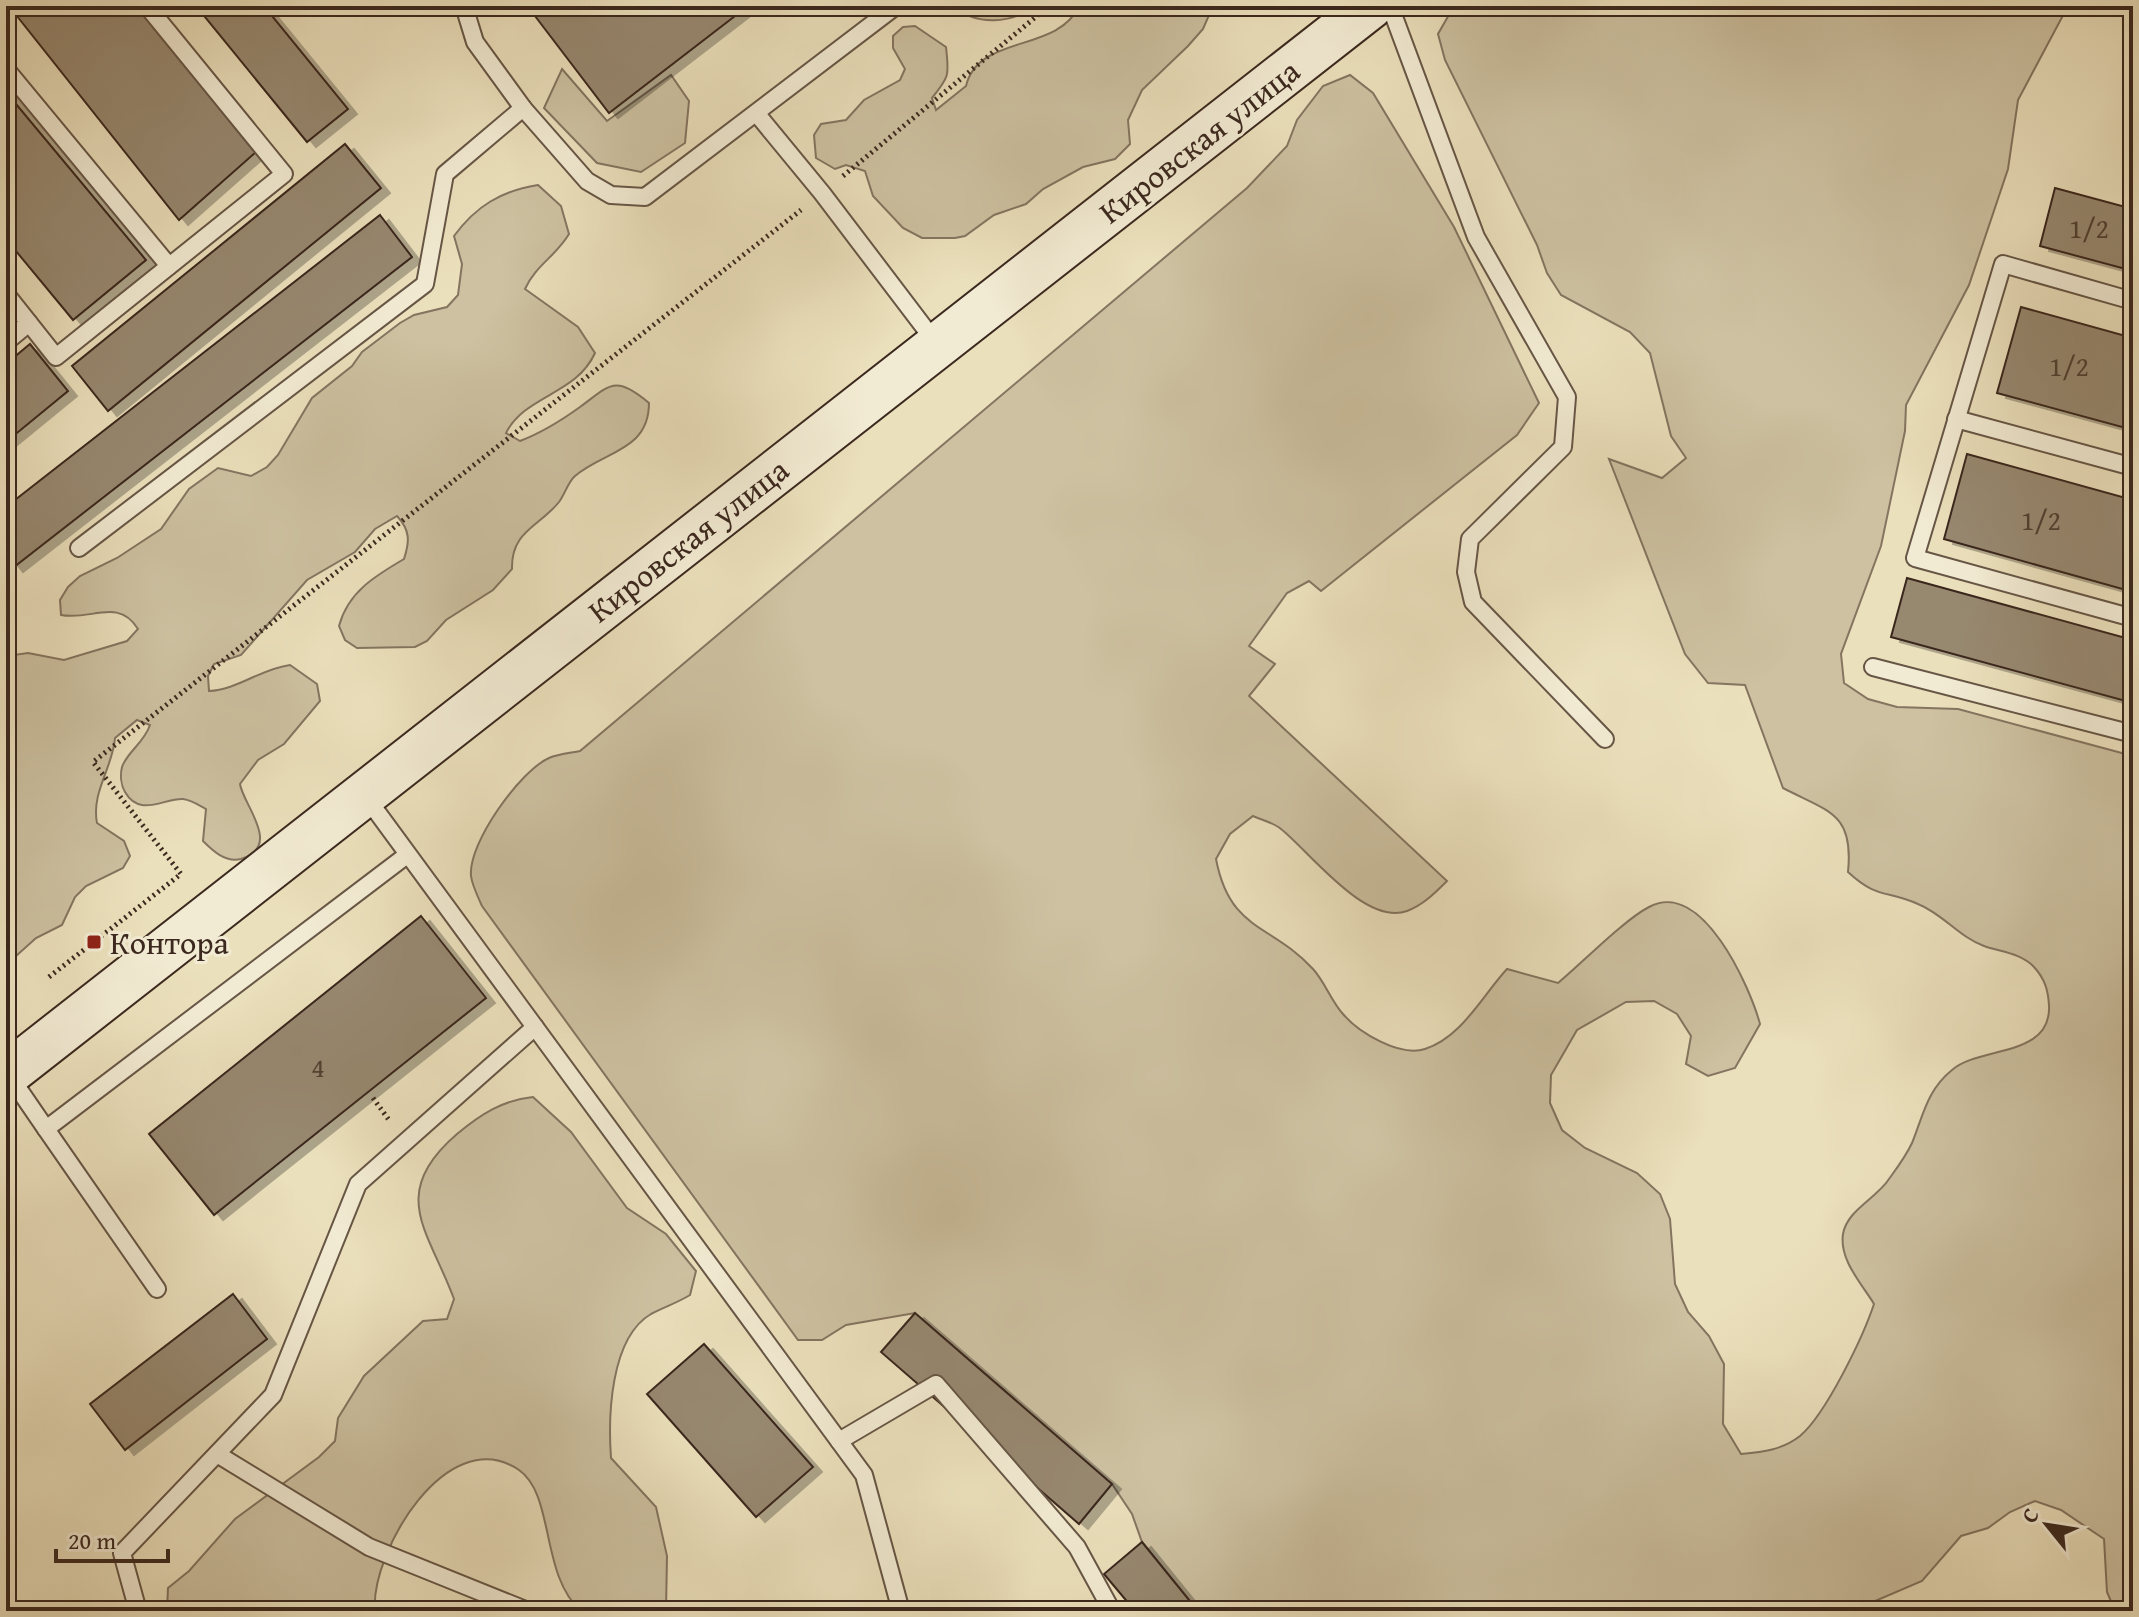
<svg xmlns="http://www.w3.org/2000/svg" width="2139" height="1617" viewBox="0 0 2139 1617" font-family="'Gentium Book Plus',serif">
<defs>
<filter id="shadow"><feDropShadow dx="9" dy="5" stdDeviation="0" flood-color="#0004"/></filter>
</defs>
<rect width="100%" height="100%" fill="#ebe0bc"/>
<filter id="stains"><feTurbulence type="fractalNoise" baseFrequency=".0025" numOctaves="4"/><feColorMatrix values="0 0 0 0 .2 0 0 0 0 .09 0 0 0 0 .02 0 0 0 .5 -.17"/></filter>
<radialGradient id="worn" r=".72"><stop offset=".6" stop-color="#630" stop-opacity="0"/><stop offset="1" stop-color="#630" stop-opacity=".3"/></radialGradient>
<g fill="#cdc1a1" stroke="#847460" stroke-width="2">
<path d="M953,6H1036C1011,23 978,27 953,6Z"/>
<path d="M1079,6H1213L1203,29L1188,46L1142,90L1128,120L1130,144L1115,159L1083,167L1043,189L1026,204L994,215L965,236L955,238H922L903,228L873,196L865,171L846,165L835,169L816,158L814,135L821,124L846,120L864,100L900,80L905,69L893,48V36L903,27L915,26L946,47C949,75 950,76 932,98L936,110L966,86C978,34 1058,53 1079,6Z"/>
<path d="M1454,6H2068L2018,100L2008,169L1969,285L1906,405L1905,431L1881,546L1841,654L1844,683L1868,699L1897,707L1958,709L2133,756V1611H2115L2107,1592L2104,1539L2061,1510L2035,1501L2010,1512L1988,1528L1961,1536L1922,1581L1852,1611H1198L1142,1542L1132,1514L1112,1484L915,1313L846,1325L822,1340H798L482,906C478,897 472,885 471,876C468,843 520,771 549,758C558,754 570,753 580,751L1247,188L1287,146L1297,120L1323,86L1350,75L1373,93L1454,227L1539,403L1517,435L1321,591L1309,581L1287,593L1249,646L1275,664L1249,696L1447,881C1435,893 1423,905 1407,911C1365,926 1310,852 1281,829C1274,823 1262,820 1253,816L1230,834L1216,859C1230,932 1271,923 1313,969C1325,982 1331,1001 1343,1014C1359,1033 1400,1057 1425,1049C1462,1037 1482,996 1507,969L1558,983C1582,963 1624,920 1649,907C1702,878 1750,987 1760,1024L1735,1068L1708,1076L1686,1064L1691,1036L1677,1014L1654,1001L1626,1002L1577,1030L1551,1075L1550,1103L1562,1130L1585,1148L1637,1173L1660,1194L1670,1219L1675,1284L1688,1312L1709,1336L1724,1364L1723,1424L1741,1454C1763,1452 1782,1450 1800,1436C1826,1414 1863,1337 1874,1304C1862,1284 1839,1260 1843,1234C1847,1210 1877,1198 1889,1179C1897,1168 1906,1156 1912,1143C1923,1116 1927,1090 1952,1070C1979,1046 2052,1058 2049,1005C2048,990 2045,979 2034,967C2021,953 2001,952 1984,946C1959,937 1943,914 1918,904C1886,890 1877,899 1848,872C1854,813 1829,812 1783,788L1745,685L1708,683L1685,654L1609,459L1662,478L1686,458L1671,436L1650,353L1630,332L1561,295L1547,273L1537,245L1445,60L1438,34Z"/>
<polygon points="562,69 607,121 671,75 689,101 685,143 641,172 597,163 544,108"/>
<path d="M538,185L561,206L569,234C556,256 535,266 525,289L578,327L595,353C576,395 525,395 506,433L520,441C541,433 562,420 580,407C610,385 615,374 649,403C649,451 604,451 575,476C568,482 565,494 559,502C539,527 511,531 512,569L493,590L446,620L427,641L415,647L357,648L345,640L339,626C348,592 375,576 404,559C410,541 410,530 397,516L375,529L355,552L307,580L241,655L214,664L208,676L209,691C237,690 260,669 290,665L317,684L320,701L284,744L258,760L240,784C243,805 283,846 241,859C225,863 212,850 203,841L206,809C199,805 191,800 183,799C164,798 140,818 125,792C121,785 120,775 122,767C127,752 144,743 150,725L137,720L115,738C113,767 91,792 97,823L124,841L130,856L123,868L86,886L75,897L62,925L36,938L6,965V656L28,653L64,660L127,641L138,629C118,597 91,621 61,615L60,600L68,587L80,576L117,558L161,529L189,489L218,468L251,476L267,467L278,455L312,398L352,366L362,352L400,323L414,315L447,307L458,295L462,264L454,236C476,206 501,191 538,185Z"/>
<path d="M533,1097L571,1132L627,1208L666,1234L696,1271L690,1295C677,1303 664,1307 651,1314C610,1338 608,1417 611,1458L656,1507L667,1556L666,1611H581C540,1575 555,1495 519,1470C447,1421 370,1553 375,1611H167L168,1588L189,1571L235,1519L319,1457L335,1441L338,1418L364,1376L423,1321L447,1319L454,1299C429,1231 387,1194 457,1134C481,1114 503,1100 533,1097Z"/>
</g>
<g fill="#978870" stroke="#3b281e" stroke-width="2" filter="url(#shadow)">
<polygon points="9,6 136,6 256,152 179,220"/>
<polygon points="196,6 264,6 348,109 307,142"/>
<polygon points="548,6 748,6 609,113 535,16"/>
<polygon points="6,92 146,260 73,320 6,239"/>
<polygon points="345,144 381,188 108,411 72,366"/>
<polygon points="2055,188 2133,209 2133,271 2040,246"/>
<polygon points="380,215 412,257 14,567 6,557 6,507"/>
<polygon points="2021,307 2133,338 2133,430 1997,393"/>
<polygon points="30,344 68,391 6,442 6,364"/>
<polygon points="1967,454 2133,500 2133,592 1944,539"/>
<polygon points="1907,578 2133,640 2133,703 1891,637"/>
<polygon points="421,916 486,998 214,1215 149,1134"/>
<polygon points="233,1294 267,1339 125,1450 90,1404"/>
<polygon points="915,1313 1112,1484 1079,1524 881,1352"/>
<polygon points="704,1344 813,1467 756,1517 647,1394"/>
<polygon points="1142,1542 1198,1611 1135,1611 1104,1574"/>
</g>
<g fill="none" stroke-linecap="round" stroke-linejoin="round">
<defs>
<g id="lane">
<polyline points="464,6 475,42 523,108 587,181 611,195 645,197 896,6"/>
<polyline points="1390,6 1476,237 1567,397 1563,447 1470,539 1466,572 1473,602 1605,739"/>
<polyline points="6,69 169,266"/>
<polyline points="757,114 822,193 936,343"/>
<polyline points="6,294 56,357 284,174 147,6"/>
<polyline points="2133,301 2003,264 1915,558 2133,618"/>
<polyline points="6,342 29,323"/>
<polyline points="1956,419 2133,467"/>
<polyline points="79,548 425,284 445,174 523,108"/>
<polyline points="1873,667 2133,734"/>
<polyline points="366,797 864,1475 901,1611"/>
<polyline points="9,1075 46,1129 407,855"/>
<polyline points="46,1129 157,1289"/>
<polyline points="839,1441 936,1384 1077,1547 1112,1611"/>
<polyline points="217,1454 369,1547 528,1611"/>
<polyline points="138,1611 122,1553 273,1395 358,1184 535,1027"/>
<polyline points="482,1611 512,1606"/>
</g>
<polyline id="secondary" points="6,1075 1371,6"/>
</defs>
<use href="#lane" stroke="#675646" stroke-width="20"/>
<use href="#secondary" stroke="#3b281e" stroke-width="48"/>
<g stroke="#3b281e" stroke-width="5" stroke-dasharray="2 4" stroke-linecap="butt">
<polyline points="843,176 1049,6"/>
<polyline points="49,977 181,874 93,762 801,210"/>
<polyline points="373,1098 389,1120"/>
</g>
<use href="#lane" stroke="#f2ebd3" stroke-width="16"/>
<use href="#secondary" stroke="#f2ebd3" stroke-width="44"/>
</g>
<rect fill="#8f2418" stroke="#f2ebd3" stroke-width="3" x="86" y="934" width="16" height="16" rx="4"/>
<g text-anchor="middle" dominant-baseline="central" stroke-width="6" stroke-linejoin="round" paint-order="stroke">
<g font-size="28" fill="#524032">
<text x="2089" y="227">1/2</text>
<text x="2069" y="365">1/2</text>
<text x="2041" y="519">1/2</text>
<text x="318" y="1066">4</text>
</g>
<g font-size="32" fill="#3b281e" stroke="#f2ebd3">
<text transform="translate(1199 141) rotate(-38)">Кировская улица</text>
<text transform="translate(688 540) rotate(-38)">Кировская улица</text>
</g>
<g font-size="32" fill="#3b281e" stroke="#f2ebd3" text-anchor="start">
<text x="110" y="942">Контора</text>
</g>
</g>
<rect width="2139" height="1617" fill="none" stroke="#ebe0bc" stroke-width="32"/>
<rect x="8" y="8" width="2123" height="1601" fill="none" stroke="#3b281e" stroke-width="4"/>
<rect x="16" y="16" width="2107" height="1585" fill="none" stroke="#3b281e" stroke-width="2"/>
<g transform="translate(2047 1525) rotate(300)" stroke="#f2ebd3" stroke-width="6" paint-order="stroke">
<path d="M0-6L14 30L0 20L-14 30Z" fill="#3b281e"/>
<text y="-12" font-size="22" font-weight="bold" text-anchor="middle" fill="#3b281e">С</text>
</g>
<path d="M56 1549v12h112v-12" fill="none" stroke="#3b281e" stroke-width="4"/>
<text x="68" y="1549" font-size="24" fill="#3b281e" stroke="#f2ebd3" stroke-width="6" paint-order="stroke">20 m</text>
<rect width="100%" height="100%" filter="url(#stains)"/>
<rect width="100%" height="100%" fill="url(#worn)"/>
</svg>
